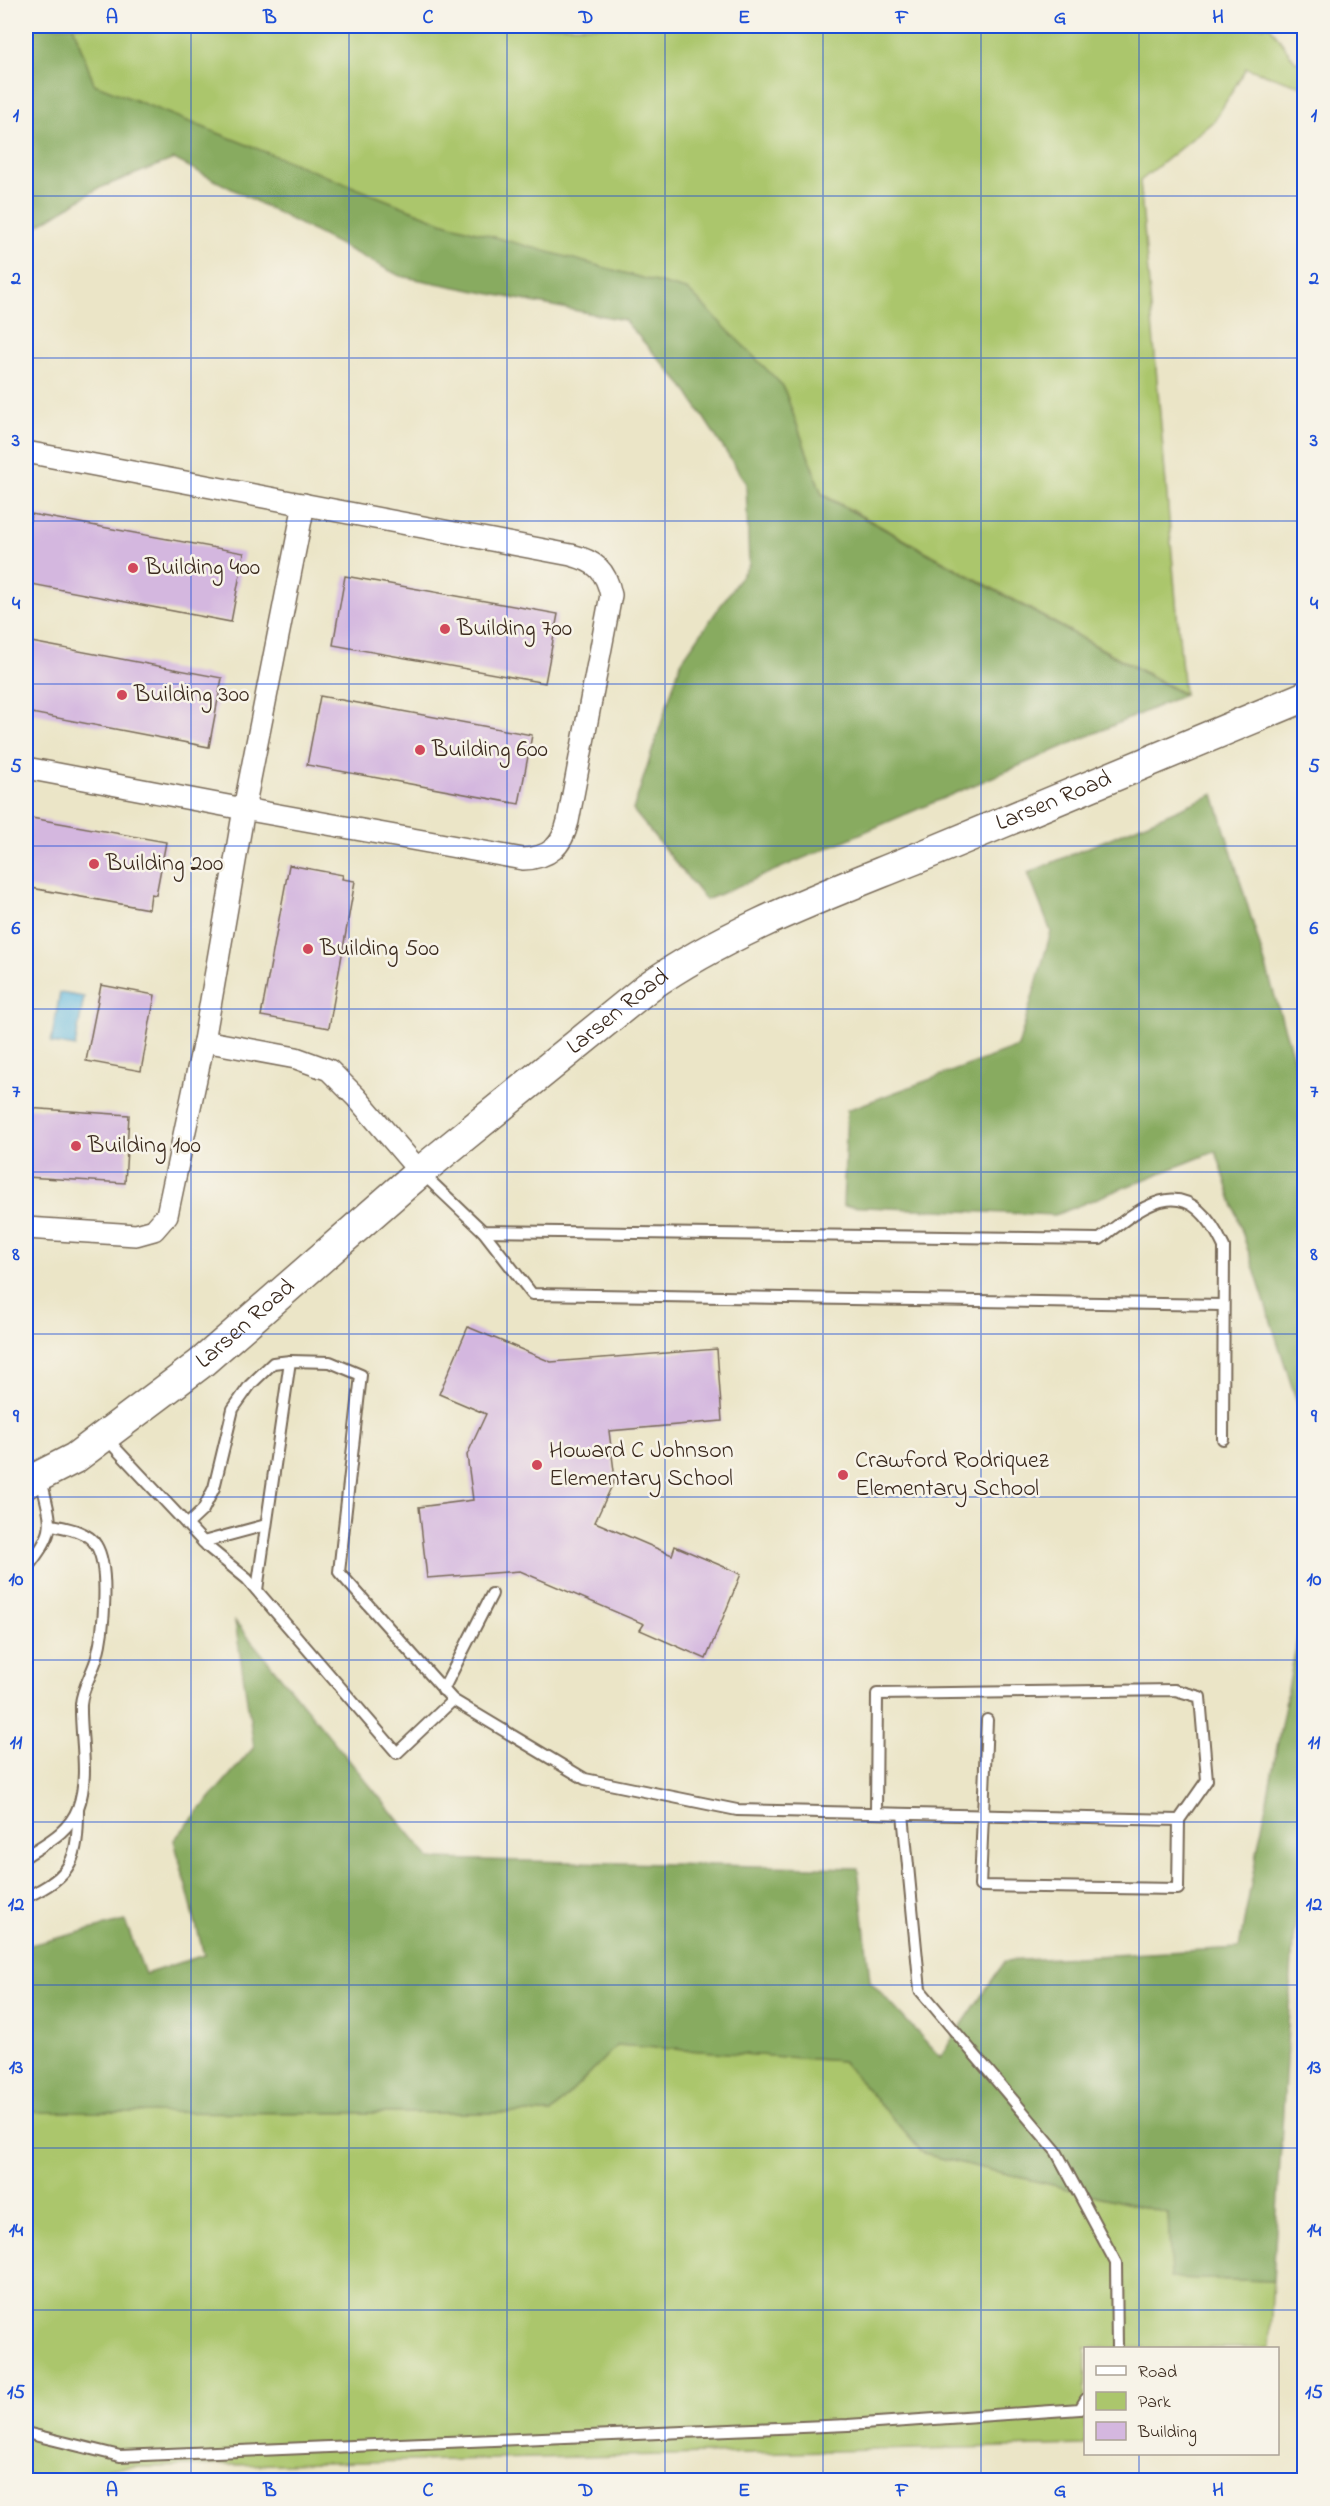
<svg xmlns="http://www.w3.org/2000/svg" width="1330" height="2506" viewBox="0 0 1330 2506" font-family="'Indie Flower',sans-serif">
<rect width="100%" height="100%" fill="#f7f3e8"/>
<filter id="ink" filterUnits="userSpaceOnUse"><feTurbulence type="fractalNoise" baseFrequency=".0167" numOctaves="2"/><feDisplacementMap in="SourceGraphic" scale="12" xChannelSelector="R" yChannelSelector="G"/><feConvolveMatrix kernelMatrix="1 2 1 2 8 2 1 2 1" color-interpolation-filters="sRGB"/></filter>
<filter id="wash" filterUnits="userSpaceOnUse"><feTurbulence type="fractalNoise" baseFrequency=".008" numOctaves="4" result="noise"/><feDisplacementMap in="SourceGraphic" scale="24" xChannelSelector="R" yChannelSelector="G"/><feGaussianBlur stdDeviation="1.35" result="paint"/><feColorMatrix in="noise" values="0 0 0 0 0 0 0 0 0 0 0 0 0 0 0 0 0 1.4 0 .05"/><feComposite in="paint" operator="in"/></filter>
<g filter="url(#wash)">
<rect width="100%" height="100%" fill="#ebe5c7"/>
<g fill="#abc66c" stroke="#737845" stroke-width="1.5">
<polygon points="73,26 1270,26 1295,61 1304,63 1304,87 1246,68 1215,120 1140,181 1184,694 822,494 783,386 549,254 444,223 94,84"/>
<polygon points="617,2045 842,2061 924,2154 1168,2213 1172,2278 1273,2281 1269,2348 1086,2348 1085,2445 108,2468 107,2480 26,2480 26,2112 551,2113"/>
</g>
<g fill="#88ab60" stroke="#626a3f" stroke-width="1.5">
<polygon points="26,26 73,26 94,84 444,223 689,291 783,386 822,495 1184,695 706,900 633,810 681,662 749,565 746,483 684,387 624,320 400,276 174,159 97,189 26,233"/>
<polygon points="1214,794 1304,1093 1304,1424 1216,1151 1055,1215 843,1206 847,1110 1018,1047 1051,932 1028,873"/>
<polygon points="1304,1604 1304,1855 1293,1941 1273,2281 1171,2278 1168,2213 924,2154 842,2061 617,2045 551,2113 26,2112 26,1946 125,1921 145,1974 204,1955 174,1840 254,1747 235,1621 430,1859 858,1868 870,1981 940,2057 1005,1961 1239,1948"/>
</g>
<polygon fill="#62b9df" stroke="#4e727e" stroke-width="1.5" points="60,993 84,997 75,1047 51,1043"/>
<g id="blocks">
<g fill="#d4b7df">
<polygon points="31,514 244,553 231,622 26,583 26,542"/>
<polygon points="345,576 558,614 545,683 333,645"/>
<polygon points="26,641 222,678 209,747 26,712"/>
<polygon points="320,696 532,735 519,804 307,765"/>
<polygon points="26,817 166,842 156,895 151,894 149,909 26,887"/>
<polygon points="289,865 343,875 342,879 355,881 329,1028 261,1016"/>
<polygon points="101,985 155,995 141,1071 86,1061"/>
<polygon points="26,1108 129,1115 125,1183 26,1177"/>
<polygon points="468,1327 551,1362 717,1349 722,1421 609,1431 615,1479 595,1522 672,1555 675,1546 741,1574 706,1659 640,1630 644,1624 520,1571 427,1578 419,1507 473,1500 467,1455 486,1414 439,1394"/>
</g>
</g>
</g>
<g filter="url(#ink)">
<use href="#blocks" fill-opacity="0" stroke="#796b59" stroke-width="1.5"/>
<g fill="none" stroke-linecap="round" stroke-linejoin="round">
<defs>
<g id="lane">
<path d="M423,1174L483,1231L1100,1239C1150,1199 1189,1172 1224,1247L1223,1439"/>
<polyline points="483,1231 532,1294 1223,1305"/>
<polyline points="105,1437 208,1547 247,1579 397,1753 453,1700 339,1572 361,1375 330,1362 290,1361 273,1363 250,1385 233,1409 214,1488 203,1510 187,1525"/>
<polyline points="203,1542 266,1525"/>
<path d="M26,1569C58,1528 52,1527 41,1479"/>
<polyline points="257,1590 290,1361"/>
<polyline points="443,1690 492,1594"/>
<polyline points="453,1700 585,1779 737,1810 1179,1820"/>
<polyline points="876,1813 877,1694 1175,1690 1200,1697 1207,1780 1179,1820 1178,1889 980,1886 987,1720"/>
<polyline points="903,1814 920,1990 1056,2151 1116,2263 1117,2348"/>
<path d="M26,1856C46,1843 69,1832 78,1808C90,1776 80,1737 81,1704C82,1688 93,1672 97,1657C104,1631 110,1567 96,1545C88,1531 66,1528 52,1525"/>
<path d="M26,1897C73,1876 78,1858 78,1809"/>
<polyline points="26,2433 120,2456 848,2425 1080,2409 1086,2399"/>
</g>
<g id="street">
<path d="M26,452L571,555C595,561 606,570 611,595L568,821C562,847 549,858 523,859L244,809L204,1041L167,1215L154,1230L136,1235L26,1228"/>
<polyline points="26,768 244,809 304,504"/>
<polyline points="204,1041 296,1058 329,1070 356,1097 420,1172"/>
</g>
<g id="secondary">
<path id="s1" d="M26,1483L75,1458L200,1364L420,1172L648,987C731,929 829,894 922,856C1050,803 1177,750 1304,697"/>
</g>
</defs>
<use href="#lane" stroke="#796b59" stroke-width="14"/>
<use href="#street" stroke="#796b59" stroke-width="24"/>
<use href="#secondary" stroke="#796b59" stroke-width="33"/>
<use href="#lane" stroke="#fff" stroke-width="10"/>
<use href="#street" stroke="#fff" stroke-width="21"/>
<use href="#secondary" stroke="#fff" stroke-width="30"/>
</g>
</g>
<path fill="none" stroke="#1d4ed8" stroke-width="1.5" stroke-opacity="0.55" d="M191,26V2480M349,26V2480M507,26V2480M665,26V2480M823,26V2480M981,26V2480M1139,26V2348M26,196H1304M26,358H1304M26,521H1304M26,684H1304M26,846H1304M26,1009H1304M26,1172H1304M26,1334H1304M26,1497H1304M26,1660H1304M26,1822H1304M26,1985H1304M26,2148H1304M26,2310H1304M1139,2454V2480"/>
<g fill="#d1495b" stroke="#f7f3e8" stroke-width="2">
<circle cx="133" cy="568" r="6"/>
<circle cx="445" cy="629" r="6"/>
<circle cx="122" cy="695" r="6"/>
<circle cx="420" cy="750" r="6"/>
<circle cx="94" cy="864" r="6"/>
<circle cx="308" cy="949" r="6"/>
<circle cx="76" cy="1146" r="6"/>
<circle cx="537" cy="1465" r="6"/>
<circle cx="843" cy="1475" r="6"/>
</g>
<g text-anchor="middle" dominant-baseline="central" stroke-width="5" stroke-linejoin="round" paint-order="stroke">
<g font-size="24" fill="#3b2a1e" stroke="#f7f3e8" text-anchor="start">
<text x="145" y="568">Building 400</text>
<text x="457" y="629">Building 700</text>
<text x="134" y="695">Building 300</text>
<text x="432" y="750">Building 600</text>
<text x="106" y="864">Building 200</text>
<text x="320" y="949">Building 500</text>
<text x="88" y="1146">Building 100</text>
<text x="549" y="1451">Howard C Johnson<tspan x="549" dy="28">Elementary School</tspan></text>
<text x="855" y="1461">Crawford Rodriquez<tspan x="855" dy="28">Elementary School</tspan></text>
</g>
<g font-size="24" fill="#3b2a1e" stroke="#f7f3e8">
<text stroke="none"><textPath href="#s1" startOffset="1244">Larsen Road</textPath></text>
<text stroke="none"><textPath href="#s1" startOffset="758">Larsen Road</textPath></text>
<text stroke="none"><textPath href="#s1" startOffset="272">Larsen Road</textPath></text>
</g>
</g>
<rect width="1330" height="2506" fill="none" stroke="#f7f3e8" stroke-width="66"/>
<rect x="1084" y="2347" width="195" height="108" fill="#f7f3e8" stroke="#aca397" stroke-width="1.5"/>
<rect x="1096" y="2366" width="30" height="9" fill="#ffffff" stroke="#aca397" stroke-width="1.5"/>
<text x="1138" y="2377" font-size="18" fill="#3b2a1e">Road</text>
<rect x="1096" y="2392" width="30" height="18" fill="#abc66c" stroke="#aca397" stroke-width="1.5"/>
<text x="1138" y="2407" font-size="18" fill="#3b2a1e">Park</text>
<rect x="1096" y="2422" width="30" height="18" fill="#d4b7df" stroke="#aca397" stroke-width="1.5"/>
<text x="1138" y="2437" font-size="18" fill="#3b2a1e">Building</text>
<rect x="33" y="33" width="1264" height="2440" fill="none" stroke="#1d4ed8" stroke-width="2"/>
<g font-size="20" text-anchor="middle" font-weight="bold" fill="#1d4ed8">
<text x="112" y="23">A</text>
<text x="270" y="23">B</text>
<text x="428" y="23">C</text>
<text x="586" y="23">D</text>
<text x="744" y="23">E</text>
<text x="902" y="23">F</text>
<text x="1060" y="23">G</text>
<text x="1218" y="23">H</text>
<text x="16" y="121">1</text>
<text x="1314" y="121">1</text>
<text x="16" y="284">2</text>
<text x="1314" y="284">2</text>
<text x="16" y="446">3</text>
<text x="1314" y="446">3</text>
<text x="16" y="609">4</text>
<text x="1314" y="609">4</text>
<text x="16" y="772">5</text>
<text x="1314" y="772">5</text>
<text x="16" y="934">6</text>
<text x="1314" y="934">6</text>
<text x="16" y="1097">7</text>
<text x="1314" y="1097">7</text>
<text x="16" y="1260">8</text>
<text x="1314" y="1260">8</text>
<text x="16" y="1422">9</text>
<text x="1314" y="1422">9</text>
<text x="16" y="1585">10</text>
<text x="1314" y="1585">10</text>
<text x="16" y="1748">11</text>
<text x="1314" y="1748">11</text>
<text x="16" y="1910">12</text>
<text x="1314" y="1910">12</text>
<text x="16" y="2073">13</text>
<text x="1314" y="2073">13</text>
<text x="16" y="2236">14</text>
<text x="1314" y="2236">14</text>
<text x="16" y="2398">15</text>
<text x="1314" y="2398">15</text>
<text x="112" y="2496">A</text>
<text x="270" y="2496">B</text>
<text x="428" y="2496">C</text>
<text x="586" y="2496">D</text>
<text x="744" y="2496">E</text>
<text x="902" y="2496">F</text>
<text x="1060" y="2496">G</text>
<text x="1218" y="2496">H</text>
</g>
</svg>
